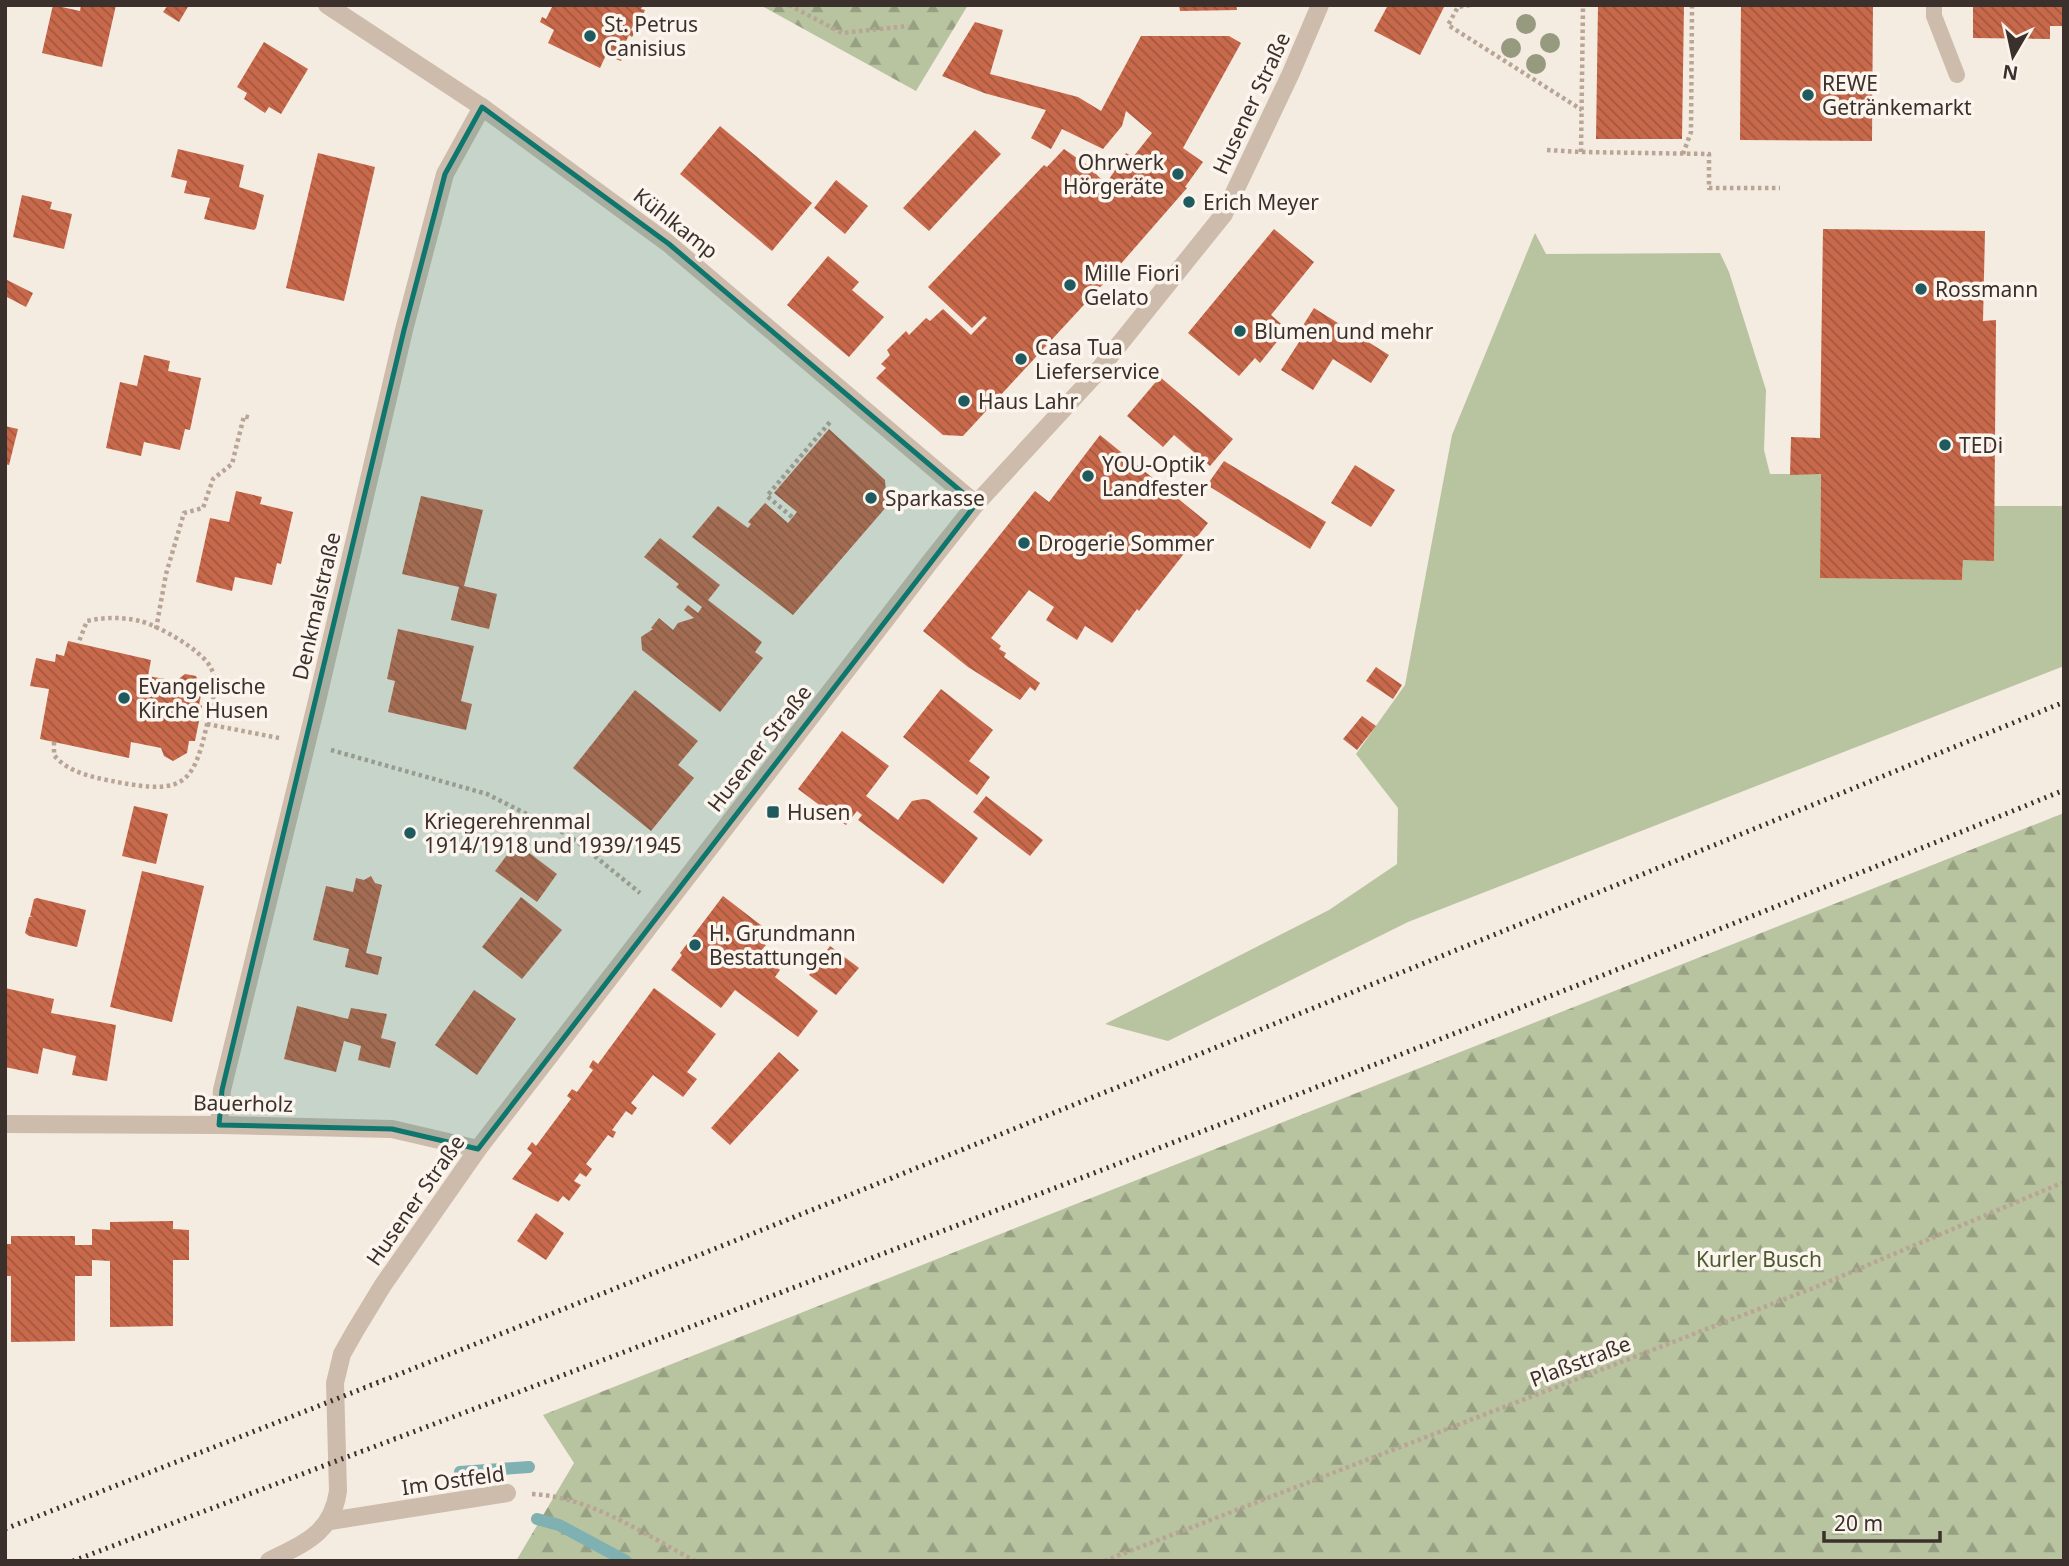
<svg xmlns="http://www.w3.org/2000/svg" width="2069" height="1566" viewBox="0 0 2069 1566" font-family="'Noto Sans',sans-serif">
<defs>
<pattern id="forest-firs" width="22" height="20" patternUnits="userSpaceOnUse" patternTransform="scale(1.75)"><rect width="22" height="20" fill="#b8c4a0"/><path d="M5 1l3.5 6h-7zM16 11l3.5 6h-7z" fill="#97a083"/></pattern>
<pattern id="building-back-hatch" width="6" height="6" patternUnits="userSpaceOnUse" patternTransform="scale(1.75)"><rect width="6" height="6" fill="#c8694b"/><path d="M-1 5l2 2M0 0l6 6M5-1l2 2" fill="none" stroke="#a4573f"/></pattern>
</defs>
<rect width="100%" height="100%" fill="#f4ebe1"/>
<polygon fill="#b8c4a0" points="1535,233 1546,254 1720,253 1729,272 1766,390 1764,450 1770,474 1821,474 1820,578 1962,579 1963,560 1994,560 1994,506 2064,506 2064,666 1408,922 1168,1041 1105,1024 1329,910 1397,864 1398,808 1356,754 1405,685 1452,435"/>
<g fill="url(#forest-firs)">
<polygon points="760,5 968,5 916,91"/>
<polygon points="2064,813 2064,1561 516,1561 574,1463 543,1415"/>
</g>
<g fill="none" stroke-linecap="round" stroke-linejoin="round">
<g stroke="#7fb0b2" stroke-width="12">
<polyline points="460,1472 529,1467"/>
<polyline points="537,1519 559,1525 626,1561"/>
</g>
</g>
<g fill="url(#building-back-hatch)">
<polygon points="53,5 80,11 81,5 116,5 102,67 42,53"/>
<polygon points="168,5 189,5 179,22 163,12"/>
<polygon points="553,5 643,5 641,9 645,10 643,15 639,13 631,30 635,32 632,37 629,35 619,55 623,57 621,61 606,55 600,68 548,43 554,30 540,22 542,17 546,19"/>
<polygon points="1179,5 1236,5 1237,10 1180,11"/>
<polygon points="1388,5 1445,5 1420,55 1374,31"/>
<polygon points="1598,5 1684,5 1682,139 1596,139"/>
<polygon points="1741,5 1873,5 1872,141 1740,140"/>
<polygon points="1973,5 2064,5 2064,26 2050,26 2050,39 1973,38"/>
<polygon points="975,22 1003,30 990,74 1078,97 1101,111 1141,36 1229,36 1241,43 1183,148 1203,162 1185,187 1187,188 1105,282 963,436 943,435 876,378 886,368 881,364 890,355 887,350 906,331 909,335 926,318 930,321 943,309 971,335 987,318 984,316 972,328 928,287 1044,165 1047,167 1064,149 1087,165 1106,184 1126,153 1133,157 1152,133 1126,111 1122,126 1103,149 1062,129 1051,149 1031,138 1046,110 984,93 942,76"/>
<polygon points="264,42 308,69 281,114 269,107 265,113 244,99 247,93 237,87"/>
<polygon points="720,126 812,203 772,251 680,174"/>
<polygon points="975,130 1001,154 929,231 903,208"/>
<polygon points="178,149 244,165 239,187 264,195 256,228 254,230 204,219 210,198 184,193 187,181 171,177"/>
<polygon points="318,153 375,167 344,301 286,288"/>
<polygon points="836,180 868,206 845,234 814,208"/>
<polygon points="22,195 52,202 50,209 72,214 64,249 13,237"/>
<polygon points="1274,229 1314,262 1271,315 1287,329 1260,363 1255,358 1239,376 1188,333"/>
<polygon points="1823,229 1985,231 1983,321 1996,320 1994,561 1963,560 1962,580 1820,578 1821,474 1790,475 1791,437 1820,438"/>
<polygon points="828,256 859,282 852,290 884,317 849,357 787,305"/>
<polygon points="5,279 33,293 26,307 5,296"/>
<polygon points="1314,308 1389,355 1371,383 1333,359 1313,390 1281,370 1301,339 1297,335"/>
<polygon points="144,355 170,361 168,371 201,378 190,430 185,429 180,450 144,442 141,456 106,448 120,382 137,386"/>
<polygon points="1160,377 1233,439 1210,466 1174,435 1163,447 1127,416"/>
<polygon points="5,426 18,429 9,465 5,464"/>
<polygon points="829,429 885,480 887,506 793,615 692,537 718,506 748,528 751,524 748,522 765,503 788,523 797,512 774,493"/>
<polygon points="1100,435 1208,523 1139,611 1137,609 1112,643 1085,626 1077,640 1046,620 1054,607 1029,590 991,638 1001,646 999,649 1006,653 1004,657 1040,683 1035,691 1030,687 1020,700 968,667 923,631 1035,491 1049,502"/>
<polygon points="1224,461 1326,522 1310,549 1207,485"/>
<polygon points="1355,465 1395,490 1371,527 1331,503"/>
<polygon points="236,491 262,497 260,504 293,512 281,564 277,563 272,585 235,577 232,591 196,582 210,518 229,522"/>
<polygon points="421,496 483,510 464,586 497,594 489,629 451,620 459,587 402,574"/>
<polygon points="660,538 720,585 708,600 762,642 755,652 763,658 720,712 642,650 641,637 653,629 651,628 659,618 673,630 678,623 694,618 684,610 688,605 698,613 702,607 676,587 679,584 644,557"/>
<polygon points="398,629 474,646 461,701 472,704 466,730 388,712 395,681 387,679"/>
<polygon points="68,641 151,660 148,676 176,681 185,674 196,676 202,691 199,705 202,706 195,741 189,741 187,753 173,761 164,756 161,748 131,742 129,758 40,739 49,689 30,686 36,658 55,662 56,654 64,656"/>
<polygon points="1376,667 1402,685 1393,699 1366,681"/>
<polygon points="941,689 993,730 969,761 990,777 977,795 903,737"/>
<polygon points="635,690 698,741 678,765 694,778 651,831 573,768"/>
<polygon points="1362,716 1376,726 1357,750 1343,739"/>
<polygon points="842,731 889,766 866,796 898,820 912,801 923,799 929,800 978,838 943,884 858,820 862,815 857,811 846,825 798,789"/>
<polygon points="986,796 1043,840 1030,856 973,812"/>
<polygon points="134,806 168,814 156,864 122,856"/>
<polygon points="516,843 557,874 537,902 495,871"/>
<polygon points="142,871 204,886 172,1022 110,1007"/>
<polygon points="371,876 375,883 382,885 366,953 382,957 378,975 345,967 349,949 313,940 326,886 353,892 356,878 364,880"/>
<polygon points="723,896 770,932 762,942 766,945 758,954 780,970 775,977 818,1011 798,1037 735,990 721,1008 671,970 682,955 680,953"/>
<polygon points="521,897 562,930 522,979 482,947"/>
<polygon points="37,898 86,910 77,947 29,936 25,933 29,917 33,916 30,916 34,899"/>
<polygon points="830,946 859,968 836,995 809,975"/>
<polygon points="5,988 54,999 51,1013 116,1025 107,1081 72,1075 76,1056 43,1048 38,1074 5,1067"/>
<polygon points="654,988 716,1034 687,1072 697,1079 683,1097 653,1075 631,1103 637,1108 632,1115 626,1111 612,1130 616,1132 613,1138 608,1135 586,1164 592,1169 586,1177 580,1173 574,1181 581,1185 569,1201 563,1196 558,1202 512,1179 532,1153 527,1149 532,1142 536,1146 571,1099 567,1096 572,1089 577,1092 593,1070 589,1067 593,1060 598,1064"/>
<polygon points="474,990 516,1019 477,1075 435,1045"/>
<polygon points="297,1006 348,1019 351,1008 387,1014 381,1038 396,1042 390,1068 358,1060 361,1046 344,1041 336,1072 284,1059"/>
<polygon points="779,1052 799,1070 730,1145 711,1128"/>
<polygon points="536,1213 564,1233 546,1260 517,1241"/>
<polygon points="173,1221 173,1229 189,1230 189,1260 173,1260 173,1326 110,1327 110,1261 92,1260 92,1276 75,1276 75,1341 11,1342 11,1276 5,1276 5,1244 11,1244 11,1236 75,1236 75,1245 92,1245 92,1229 110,1230 110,1222"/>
</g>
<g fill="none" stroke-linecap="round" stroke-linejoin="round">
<g stroke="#b9a596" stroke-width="4.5" stroke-dasharray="3.5 3.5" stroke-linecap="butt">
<polyline points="789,5 842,33 908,26"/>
<polyline points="1470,5 1458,7 1448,25 1582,110"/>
<polyline points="1547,150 1581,152 1709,154 1709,188 1780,188"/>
<polyline points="1581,152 1583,5"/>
<polyline points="1683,154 1691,132 1692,5"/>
<polyline points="792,517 767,496 830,422"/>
<polyline points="156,629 166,574 184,513 203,508 213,479 232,464 244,416 251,418"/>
<polyline points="207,724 279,738"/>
<path d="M54,742V755C68,773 96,778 117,782C185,795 194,784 208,720C212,703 219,684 211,668C202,650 159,626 140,621C122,617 105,617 87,621L78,644"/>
<polyline points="331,750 487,794 570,836 640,893"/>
<path d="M532,1494C591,1497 644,1534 695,1561"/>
<polyline points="1104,1561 1816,1287 2064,1182"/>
</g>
<polyline stroke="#cdbbac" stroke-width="16" points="1934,5 1934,16 1957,75"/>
<g stroke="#cdbbac" stroke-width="18">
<polyline points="327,5 482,107 669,244 976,504"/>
<polyline points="5,1124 219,1125 392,1129 478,1149"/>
<polyline points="219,1125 222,1090 317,701 404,330 445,174 482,107"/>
<polyline points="330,1521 507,1493"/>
</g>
<path stroke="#cdbbac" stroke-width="18" d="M269,1561C304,1543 332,1534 338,1491L335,1383L342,1354L355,1331L383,1285L478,1149L930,562L976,504L1093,377L1224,214L1291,73L1320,5"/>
<g stroke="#3b302b" stroke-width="5" stroke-dasharray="2 5" stroke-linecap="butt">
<path d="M5,1529C694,1260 1379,983 2064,702"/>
<path d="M73,1561C738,1308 1405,1060 2064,790"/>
</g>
</g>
<g fill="#969b7f">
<circle cx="1526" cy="24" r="10"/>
<circle cx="1550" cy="43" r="10"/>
<circle cx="1511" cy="48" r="10"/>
<circle cx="1536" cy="64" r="10"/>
</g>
<path fill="#0f766e" fill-opacity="0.2" stroke="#0f766e" stroke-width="5" stroke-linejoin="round" d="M482,107L669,244L976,504L478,1149L392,1129L219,1125L222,1090L404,330L445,174Z"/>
<g fill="#1f5a5e" stroke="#fbf5ee" stroke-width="2.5">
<circle cx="590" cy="36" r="7"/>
<circle cx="1808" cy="95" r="7"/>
<circle cx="1178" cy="174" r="7"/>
<circle cx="1189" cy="202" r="7"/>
<circle cx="1070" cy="285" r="7"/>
<circle cx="1921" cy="289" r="7"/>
<circle cx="1240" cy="331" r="7"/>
<circle cx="1021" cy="359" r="7"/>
<circle cx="964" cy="401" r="7"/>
<circle cx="1945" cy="445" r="7"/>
<circle cx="1088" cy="476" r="7"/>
<circle cx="871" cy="498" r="7"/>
<circle cx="1024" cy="543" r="7"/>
<circle cx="124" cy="698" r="7"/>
<rect x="766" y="805" width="14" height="14" rx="3.5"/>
<circle cx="410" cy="833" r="7"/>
<circle cx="695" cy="945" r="7"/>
</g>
<g text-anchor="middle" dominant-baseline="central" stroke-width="7" stroke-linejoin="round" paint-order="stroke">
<g font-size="21" fill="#3b302b" stroke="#fbf5ee" text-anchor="start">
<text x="604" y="24">St. Petrus<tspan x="604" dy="24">Canisius</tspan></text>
<text x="1822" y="83">REWE<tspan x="1822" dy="24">Getränkemarkt</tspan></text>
<text x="1164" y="162" text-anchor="end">Ohrwerk<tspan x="1164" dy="24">Hörgeräte</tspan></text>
<text x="1203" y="202">Erich Meyer</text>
<text x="1084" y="273">Mille Fiori<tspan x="1084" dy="24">Gelato</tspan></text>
<text x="1935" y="289">Rossmann</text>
<text x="1254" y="331">Blumen und mehr</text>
<text x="1035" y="347">Casa Tua<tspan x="1035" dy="24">Lieferservice</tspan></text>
<text x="978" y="401">Haus Lahr</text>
<text x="1959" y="445">TEDi</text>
<text x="1102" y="464">YOU-Optik<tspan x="1102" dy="24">Landfester</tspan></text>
<text x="885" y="498">Sparkasse</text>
<text x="1038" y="543">Drogerie Sommer</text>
<text x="138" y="686">Evangelische<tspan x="138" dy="24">Kirche Husen</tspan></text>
<text x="787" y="812">Husen</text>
<text x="424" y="821">Kriegerehrenmal<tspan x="424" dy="24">1914/1918 und 1939/1945</tspan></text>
<text x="709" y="933">H. Grundmann<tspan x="709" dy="24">Bestattungen</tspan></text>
</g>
<g font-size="21" fill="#3b302b" stroke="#fbf5ee">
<text transform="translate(1251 103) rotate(-65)">Husener Straße</text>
<text transform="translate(676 223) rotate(38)">Kühlkamp</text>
<text transform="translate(316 606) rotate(-77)">Denkmalstraße</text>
<text transform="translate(759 748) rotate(-52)">Husener Straße</text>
<text transform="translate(243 1103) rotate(1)">Bauerholz</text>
<text transform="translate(415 1200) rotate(-55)">Husener Straße</text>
<text transform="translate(1580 1361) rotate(-21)">Plaßstraße</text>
<text transform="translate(453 1480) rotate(-8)">Im Ostfeld</text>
</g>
<g font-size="21" fill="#4a5a2e" stroke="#fbf5ee">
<text x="1759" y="1259">Kurler Busch</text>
</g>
</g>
<rect width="2069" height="1566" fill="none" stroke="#3b302b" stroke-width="14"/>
<g transform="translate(2013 56) rotate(189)" stroke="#fbf5ee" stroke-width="5" paint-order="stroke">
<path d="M0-5L12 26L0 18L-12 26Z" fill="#3b302b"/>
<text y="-10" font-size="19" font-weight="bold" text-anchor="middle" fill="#3b302b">N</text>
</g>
<path d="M1824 1531v10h116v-10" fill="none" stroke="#3b302b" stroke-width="3.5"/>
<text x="1834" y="1531" font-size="21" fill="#3b302b" stroke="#fbf5ee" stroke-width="5" paint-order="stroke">20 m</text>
</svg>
